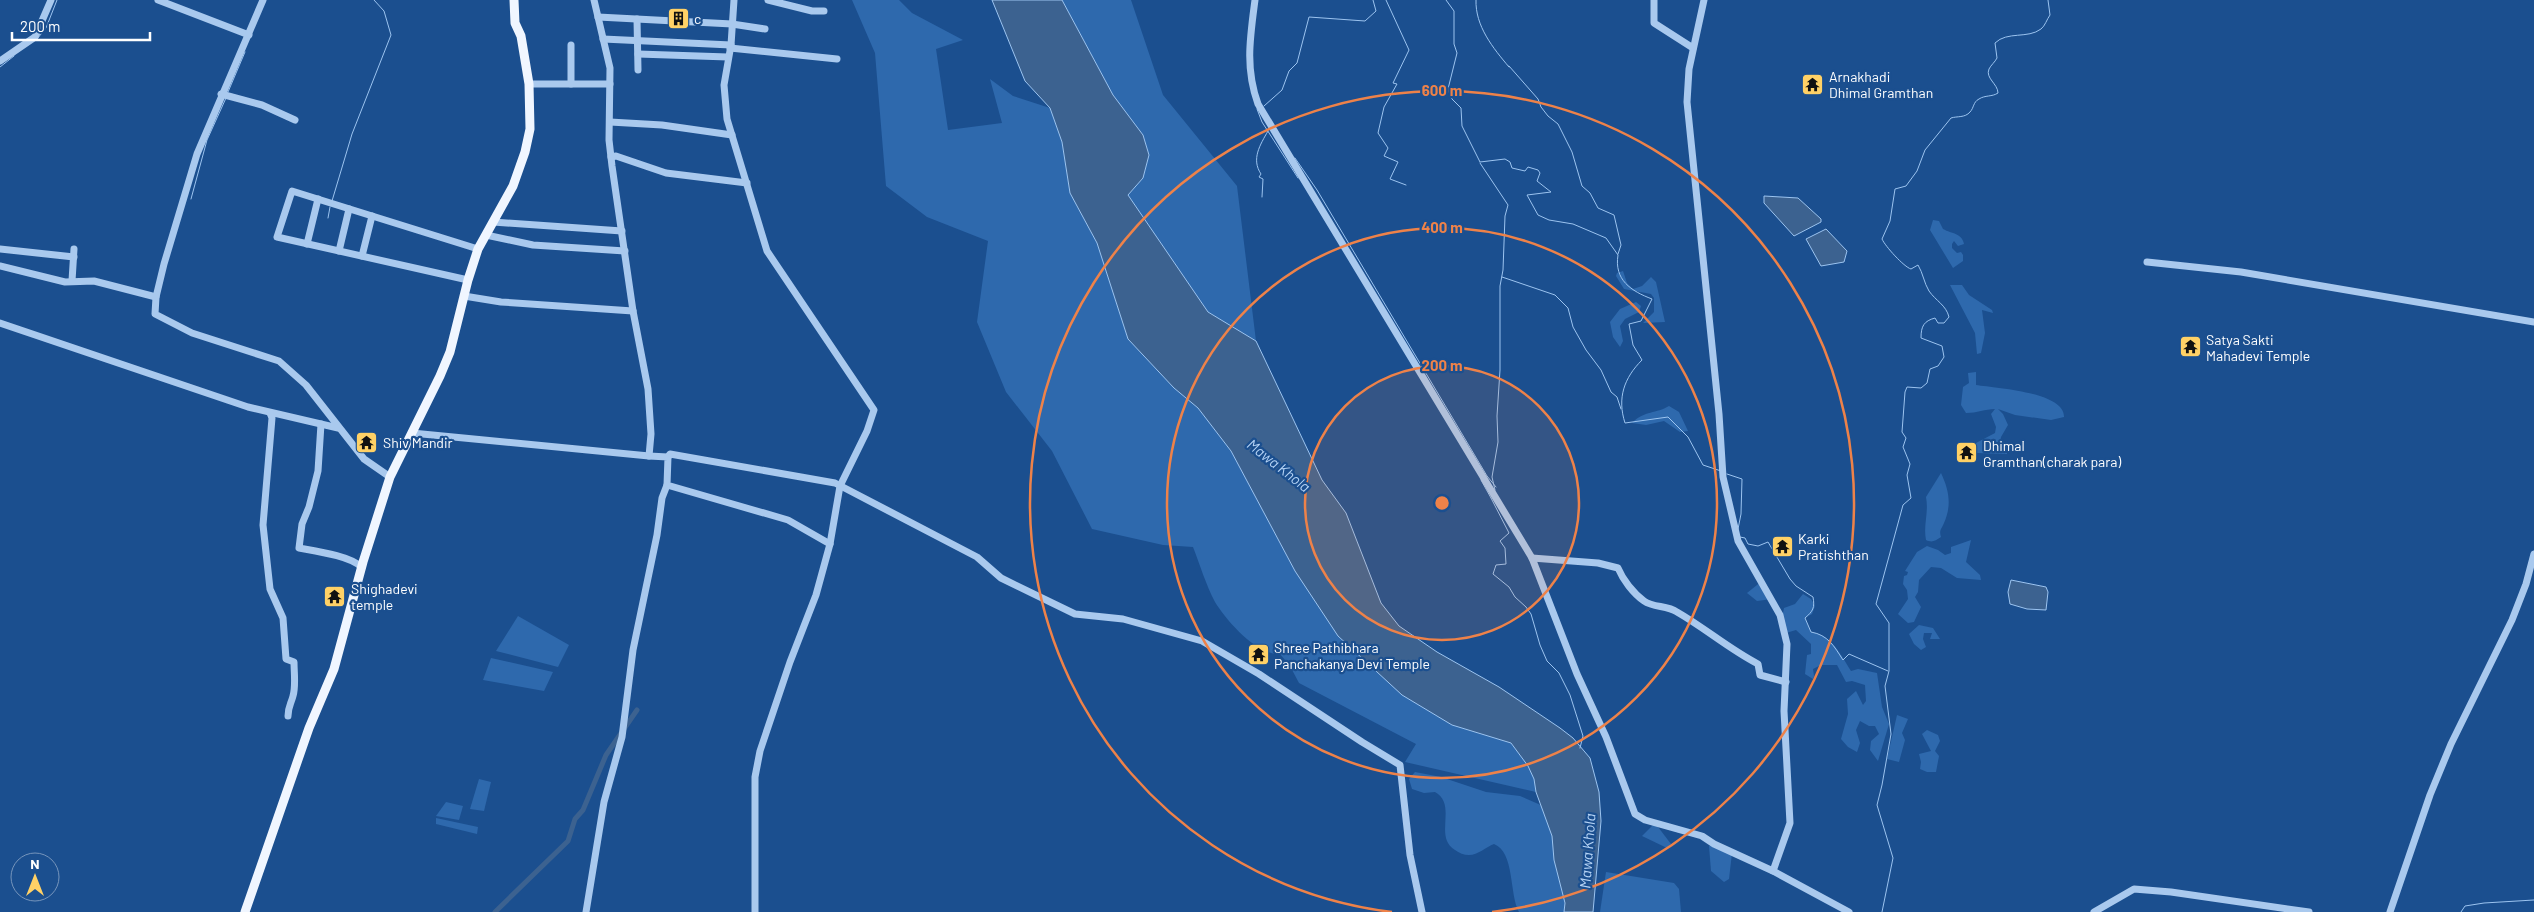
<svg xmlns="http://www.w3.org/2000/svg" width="2534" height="912" viewBox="0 0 2534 912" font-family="Barlow,sans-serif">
<rect width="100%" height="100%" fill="#1b4f8f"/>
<g fill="#2e69ad">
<path d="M852,0H899L912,13L963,40L936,49L948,130L1002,123L990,79L1013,96L1050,108L1062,142L1070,193L1097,243L1128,339L1174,388L1198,408L1231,451L1295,571L1452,725L1511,743L1528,766L1535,779L1536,792L1405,762L1416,744L1299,683L1290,666L1280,654C1257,656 1226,620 1215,602C1206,585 1200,565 1193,547L1163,545L1092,529L1052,451L1006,392L977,322L988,241L927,217L886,186L875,53Z"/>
<polygon points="1062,0 1131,0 1163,95 1237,186 1256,341 1208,312 1128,195 1143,178 1149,155 1143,135 1113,95"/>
<path d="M1933,220L1939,221L1943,229C1952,234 1962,233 1964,244L1958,246L1954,241L1952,244V248L1957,253L1961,252L1963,255V261L1953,268L1930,230Z"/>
<polygon points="1623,271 1627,283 1633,289 1642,286 1651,277 1656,282 1665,322 1643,323 1654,312 1654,298 1651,294 1624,289 1616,276 1617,273"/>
<polygon points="1950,285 1962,285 1969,295 1992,310 1993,313 1982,310 1985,333 1981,353 1977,354 1975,333"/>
<polygon points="1636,302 1641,306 1639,312 1625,319 1620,326 1623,341 1620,347 1613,337 1610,322 1620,309"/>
<path d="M1976,372V385C1995,388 2065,392 2064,417L2051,420L2015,415L1998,409L2003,414L2008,425L2001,437L2000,445L2006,448L2007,454L1977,453L1976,443L1995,433L1996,427L1991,414L1995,409C1985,409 1977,413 1966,413L1961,405L1963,387L1969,383L1968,373Z"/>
<path d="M1669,406L1679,412L1688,431L1680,432L1664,421L1646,425L1632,423C1645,410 1656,414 1669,406Z"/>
<path d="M1941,473C1949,490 1952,505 1944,523C1941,530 1939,530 1941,537C1935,541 1932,543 1926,540C1923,525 1929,513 1926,497Z"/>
<polygon points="1971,540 1966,562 1980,575 1981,580 1957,578 1941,568 1931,567 1919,580 1918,592 1915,597 1921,607 1914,622 1908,623 1898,614 1908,599 1907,590 1903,584 1904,576 1907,575 1908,572 1905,571 1917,552 1927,546 1938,550 1945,555 1951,553 1951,547"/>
<polygon points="1762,581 1772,599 1757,601 1747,593"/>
<path d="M1803,594L1811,599L1815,606L1812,614L1805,618L1811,632C1832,635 1840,654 1851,671L1858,669L1877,673L1882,707L1889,724L1878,761L1870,750L1871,741L1879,734L1875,726H1869L1860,721L1856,730L1860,743L1857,752L1848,747L1841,739L1848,714L1847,699L1856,691L1863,705L1866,701L1865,685L1852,681L1846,682L1837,665H1821L1813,669L1814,676L1813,679L1805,674L1807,655L1811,654V644L1796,630L1786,633L1782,618L1784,608L1795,604Z"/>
<polygon points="518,616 569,645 558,667 496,651"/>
<polygon points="1919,625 1933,628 1940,639 1930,639 1932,633 1924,633 1923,639 1926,647 1921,650 1914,644 1909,634"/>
<polygon points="491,658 553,672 544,691 483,680"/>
<polygon points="1897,715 1908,719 1902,733 1905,740 1899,762 1887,759"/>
<polygon points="1927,730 1938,735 1940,741 1935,751 1939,756 1936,772 1927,772 1920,769 1921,762 1919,754 1931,751 1922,734"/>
<path d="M1415,772L1441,777L1486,792L1520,796L1543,806L1553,836L1554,860L1562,885L1565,904L1564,912H1519C1509,894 1515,852 1494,844C1486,847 1478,855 1469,855C1464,855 1459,853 1455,850C1433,837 1458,805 1435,792L1424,793L1412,789L1409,779Z"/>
<polygon points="479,779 491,782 484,811 470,809"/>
<polygon points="446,802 463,806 459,820 436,816"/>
<polygon points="436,818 478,827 477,834 436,824"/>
<polygon points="1655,823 1671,844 1667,848 1642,836"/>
<polygon points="1714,844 1732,853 1729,879 1724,882 1711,871 1709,846"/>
<polygon points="1606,872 1674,883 1679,889 1681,912 1600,912"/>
</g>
<g fill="#3c6290" stroke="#9cc4f0">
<polygon points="992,0 1062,0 1113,95 1143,135 1149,155 1143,178 1128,195 1208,312 1256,341 1322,480 1346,513 1381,603 1399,626 1437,652 1499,687 1560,728 1573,738 1590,758 1599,792 1601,821 1593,912 1564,912 1565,903 1554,860 1552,836 1536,792 1534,779 1528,766 1511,743 1452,725 1402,695 1338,636 1295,571 1231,451 1198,408 1174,388 1128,339 1097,243 1070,193 1062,142 1050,108 1025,81"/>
<polygon points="1764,196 1798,198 1821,219 1821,222 1794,236 1764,203"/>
<polygon points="1826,229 1847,251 1844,262 1821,266 1806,239"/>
<polygon points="2011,580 2046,587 2048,592 2046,610 2027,609 2010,604 2008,592"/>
</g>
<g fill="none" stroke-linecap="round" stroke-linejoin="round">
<g stroke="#9cc4f0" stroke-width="1">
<polyline points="1386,0 1409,50 1394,81 1393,83 1397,84 1384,107 1378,133 1388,148 1384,156 1398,162 1390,179 1406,185"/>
<path d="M1446,0L1454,11V44L1457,53L1448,89L1452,99L1461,108L1462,126L1480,162L1505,159L1510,162L1512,168L1525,171L1528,167L1538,170L1540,173L1537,181L1551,192L1527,195L1538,215L1549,220L1573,224L1606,238L1618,255C1614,280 1631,291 1652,299L1641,321L1629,324L1633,345L1642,360C1624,378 1617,398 1625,423L1668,417L1688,437L1703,465L1721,471"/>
<path d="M1476,0C1475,26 1493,48 1509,67"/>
<polyline points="37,39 46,28 57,0"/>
<polyline points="1509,66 1538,99 1541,107 1548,116 1558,124 1572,152 1582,186 1590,193 1598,208 1614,215 1621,245 1618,254"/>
<polyline points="0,67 14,56"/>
<polyline points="228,92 245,52"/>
<polyline points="1264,106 1282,90 1289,71 1297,63 1309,17 1365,21 1376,11 1373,0"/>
<polyline points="1257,109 1262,122 1298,178"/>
<polyline points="1295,158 1317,190 1487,476 1496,487"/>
<polyline points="1480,163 1508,205 1505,216 1503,270 1500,286 1500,370 1497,416 1498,442 1492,477 1495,490"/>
<path d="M1262,197L1263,179L1259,177L1261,174C1251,159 1260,145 1268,131"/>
<polyline points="191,199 207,140 226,98"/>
<polyline points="332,201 352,134 391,35 384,11 374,0"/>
<polyline points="328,218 330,207"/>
<polyline points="1502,277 1555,295 1568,308 1573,327 1586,350 1601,370 1611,392 1617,397 1621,409"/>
<polyline points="1727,474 1742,479 1741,514 1738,529"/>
<polyline points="1481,480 1491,498"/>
<polyline points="1491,498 1509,533 1500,541 1505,548 1506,564 1496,565 1493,574 1509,587 1515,597 1526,607 1531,614 1540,645 1547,661 1559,673 1570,695 1583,736 1580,748"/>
<path d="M1740,537L1745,538L1748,544L1758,546L1768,542L1790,579L1796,586L1813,597C1815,608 1813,611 1805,618L1811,632C1828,635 1834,646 1843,660L1849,654L1888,671"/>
<path d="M1882,912L1893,858L1877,805L1882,785L1891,734L1885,686L1889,671V623L1876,604L1903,505L1911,498L1907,475L1910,464L1903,447L1906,438L1902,432L1905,392L1907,387L1921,388L1927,383L1930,369L1938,366L1944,357L1942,346L1921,338C1921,326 1924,321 1935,318L1938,323H1944L1949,317C1946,305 1936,301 1929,291C1924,283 1923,273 1918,265L1911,269C1904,267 1885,246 1882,239L1890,221L1895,189L1906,186L1917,171L1925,150L1951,118C1957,116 1965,118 1970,112C1974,108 1973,102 1979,99C1985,95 1992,97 1998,93C1998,84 1985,78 1989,69C1991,65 1995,62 1997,58L1995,43C2007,31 2028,39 2041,29C2045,26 2047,19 2050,15L2048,0"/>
<polyline points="2461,912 2465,906 2484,903 2534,900"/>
</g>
<polyline stroke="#3c6290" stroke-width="5" points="495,912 568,841 575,819 583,810 606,755 637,710"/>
<g stroke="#a9c9ee" stroke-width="7">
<polyline points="158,0 249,35"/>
<polyline points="263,0 197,154 164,264 156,297 155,314 192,333 279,361 306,385 364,459 390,477"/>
<polyline points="594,0 610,68 609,140 612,166 633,311 648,389 651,434 649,456 668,457 667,485 788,520 830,544"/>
<polyline points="734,0 731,45 724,85 727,119 767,251 874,410 867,431 840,486 830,544 816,595 790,662 760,751 755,777 755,912"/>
<polyline points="768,0 812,11 824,11"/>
<path d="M1255,0C1250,38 1245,68 1258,104L1532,558L1577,674L1606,737L1635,814L1645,820L1702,836L1714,844L1773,871L1849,912"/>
<polyline points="1654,0 1654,23 1693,48"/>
<polyline points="1704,0 1689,69 1687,102 1719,414 1723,477 1738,541 1780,615 1787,644 1784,711 1790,823 1773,871"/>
<polyline points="598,17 732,24 765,29"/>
<polyline points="637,19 638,70"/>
<polyline points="603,39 731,45"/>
<polyline points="571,45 571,84"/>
<polyline points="730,48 837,59"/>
<polyline points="638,54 728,57"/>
<polyline points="0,61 35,37 51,0"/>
<polyline points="529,84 610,84"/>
<polyline points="221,94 262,105 295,120"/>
<polyline points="610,122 662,125 732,135"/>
<polyline points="611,157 616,156 666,173 747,183"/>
<polyline points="493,222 622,231"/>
<polyline points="486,235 533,245 625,251"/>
<polyline points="307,244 318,199"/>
<polyline points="0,249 74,257"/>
<polyline points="339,251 349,209"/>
<polyline points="362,256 372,216"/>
<polyline points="2147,262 2241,272 2534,322"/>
<polyline points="0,266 65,282 94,281 156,297"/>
<polyline points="468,280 277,237 292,191 478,249"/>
<polyline points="72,281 74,249"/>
<polyline points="464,296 501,302 633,311"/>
<polyline points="0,323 248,407 338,428"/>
<path d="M270,413L272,418L263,525L270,589L283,618L286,659L294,662C294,673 296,686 293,696C291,704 288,707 288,716"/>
<path d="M321,424L318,471L309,507L302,524L299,548C315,551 351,556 361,567"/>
<polyline points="412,433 649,456"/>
<polyline points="668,457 670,454 835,483 977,557 1001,578 1075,614 1123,619 1202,641 1259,674 1362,742 1400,765 1410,855 1422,912"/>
<path d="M1532,558L1598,563L1618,568C1623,580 1633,593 1644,601C1654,608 1667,605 1677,612C1705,628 1729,649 1758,664L1760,675L1786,682"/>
<polyline points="586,912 604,802 622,737 633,650 657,535 662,498 667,485"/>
<polyline points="2094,912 2134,889 2171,892 2309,912"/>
<polyline points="2390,912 2430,795 2451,744 2512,620 2526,584 2534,554"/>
</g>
<polyline stroke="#f0f6ff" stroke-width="9" points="245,912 309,728 334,669 363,562 390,477 440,376 450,352 468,280 478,249 513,186 525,152 530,129 529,84 521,36 515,23 514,0"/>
</g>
<circle cx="1442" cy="503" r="137" fill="#ee8249" fill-opacity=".12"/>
<g fill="none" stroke="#ee8249" stroke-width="2.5">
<circle cx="1442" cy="503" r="137"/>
<circle cx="1442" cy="503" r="275"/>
<path d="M1392 912A412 412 0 1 1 1492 912"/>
</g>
<defs>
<symbol id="building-square" viewBox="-11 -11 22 22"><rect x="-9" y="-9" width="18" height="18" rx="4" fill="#ffd166" stroke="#1b4f8f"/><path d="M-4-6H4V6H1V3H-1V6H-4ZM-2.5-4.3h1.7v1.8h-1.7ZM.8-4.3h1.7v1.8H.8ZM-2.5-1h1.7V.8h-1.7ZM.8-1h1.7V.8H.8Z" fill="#111"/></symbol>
<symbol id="temple-square" viewBox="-11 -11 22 22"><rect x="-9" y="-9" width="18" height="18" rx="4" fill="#ffd166" stroke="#1b4f8f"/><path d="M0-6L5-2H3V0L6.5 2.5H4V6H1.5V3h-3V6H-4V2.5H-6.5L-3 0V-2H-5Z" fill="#111"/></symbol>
</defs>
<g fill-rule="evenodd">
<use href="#building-square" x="666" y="6" width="25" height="25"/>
<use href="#temple-square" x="1800" y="72" width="25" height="25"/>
<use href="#temple-square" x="2178" y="334" width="25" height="25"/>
<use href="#temple-square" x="354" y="430" width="25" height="25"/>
<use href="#temple-square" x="1954" y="440" width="25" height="25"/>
<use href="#temple-square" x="1770" y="534" width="25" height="25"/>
<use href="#temple-square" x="322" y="584" width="25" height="25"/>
<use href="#temple-square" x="1246" y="642" width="25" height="25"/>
</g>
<g text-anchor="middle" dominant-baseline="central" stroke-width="4.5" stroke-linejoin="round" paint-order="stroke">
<g font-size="14" fill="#fff" stroke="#1b4f8f" text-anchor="start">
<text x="694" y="18">c</text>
<text x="1829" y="76">Arnakhadi<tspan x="1829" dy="16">Dhimal Gramthan</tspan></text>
<text x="2206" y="339">Satya Sakti<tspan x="2206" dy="16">Mahadevi Temple</tspan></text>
<text x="383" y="442">Shiv Mandir</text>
<text x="1983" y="445">Dhimal<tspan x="1983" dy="16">Gramthan(charak para)</tspan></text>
<text x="1798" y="538">Karki<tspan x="1798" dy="16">Pratishthan</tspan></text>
<text x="351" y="588">Shighadevi<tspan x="351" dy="16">temple</tspan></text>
<text x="1274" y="647">Shree Pathibhara<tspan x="1274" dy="16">Panchakanya Devi Temple</tspan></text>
</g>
<g font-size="15" font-style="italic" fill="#b5d3f5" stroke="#1b4f8f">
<text transform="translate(1279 465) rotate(38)">Mawa Khola</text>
<text transform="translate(1587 851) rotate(-86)">Mawa Khola</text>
</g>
</g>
<circle cx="1442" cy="503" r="8" fill="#ee8249" stroke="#1b4f8f" stroke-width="2.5"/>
<g font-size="15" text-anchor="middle" font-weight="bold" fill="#ee8249" stroke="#1b4f8f" stroke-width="4.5" stroke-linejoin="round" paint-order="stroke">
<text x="1442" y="96">600 m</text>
<text x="1442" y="233">400 m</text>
<text x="1442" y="371">200 m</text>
</g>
<g transform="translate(35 877)"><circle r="24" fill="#1b4f8f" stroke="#7695bc"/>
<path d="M0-4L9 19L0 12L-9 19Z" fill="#ffd166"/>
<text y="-8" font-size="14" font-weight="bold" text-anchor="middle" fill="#ffffff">N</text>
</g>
<path d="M12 32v8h138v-8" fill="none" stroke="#ffffff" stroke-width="2.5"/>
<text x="20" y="32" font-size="15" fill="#ffffff" stroke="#1b4f8f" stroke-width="4" paint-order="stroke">200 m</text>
</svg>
